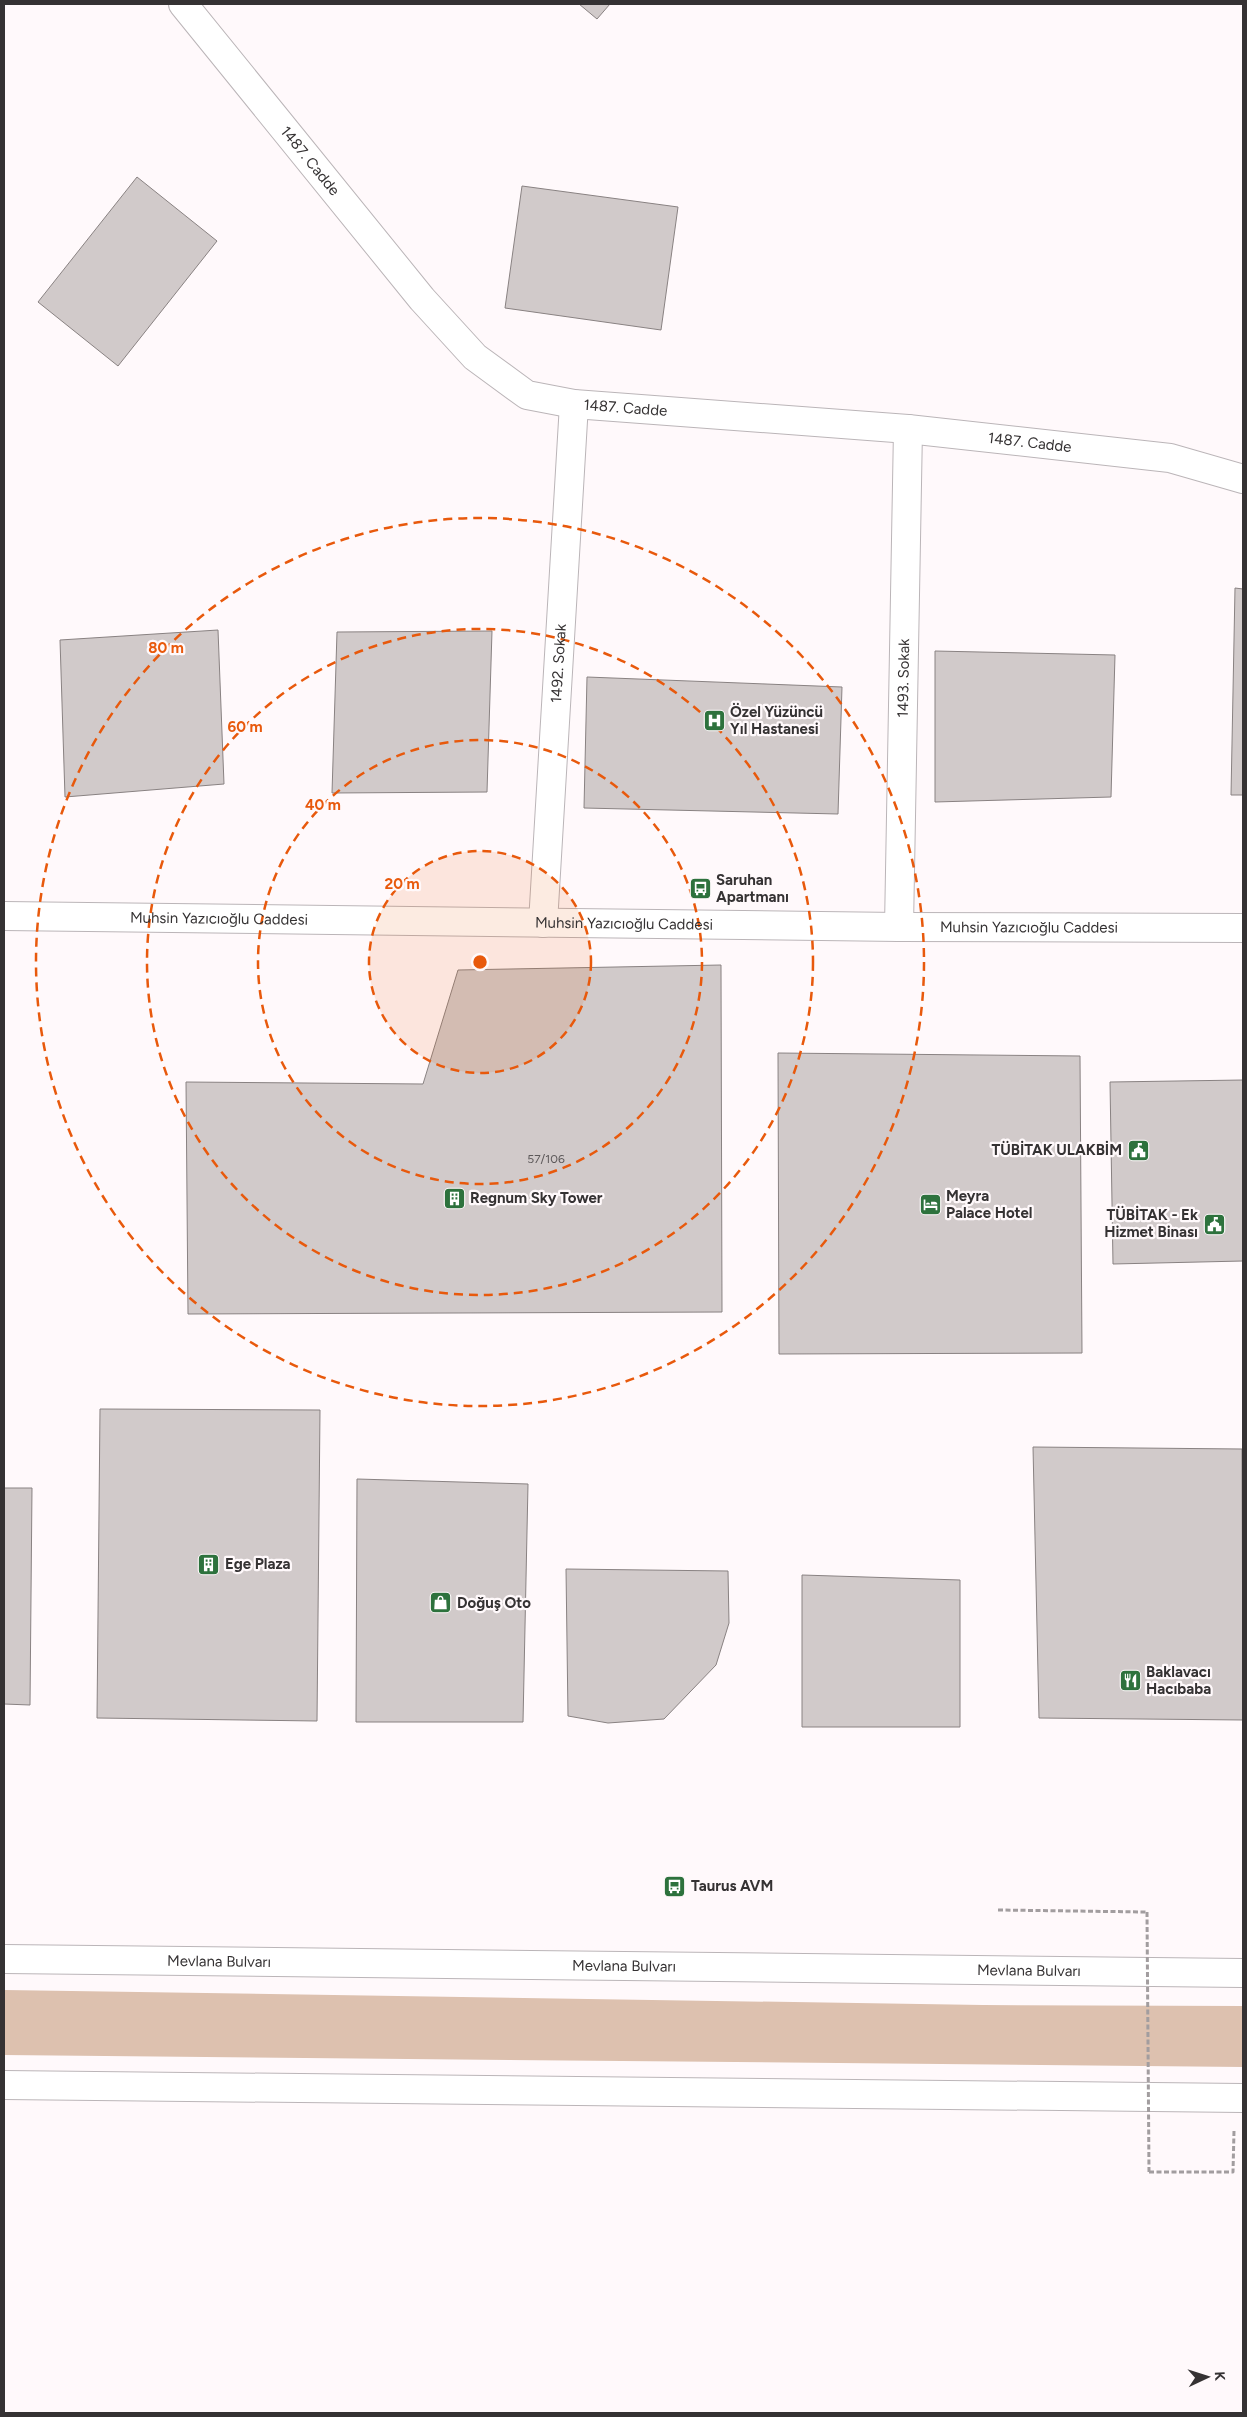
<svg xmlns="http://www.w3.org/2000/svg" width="1247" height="2417" viewBox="0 0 1247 2417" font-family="Figtree,sans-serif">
<rect width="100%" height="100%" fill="#fff9fb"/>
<polygon fill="#ddc1af" points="4,1990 983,2005 1243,2006 1243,2067 4,2055"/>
<g fill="#d1caca" stroke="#898282">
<polygon points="579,4 610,4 597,19"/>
<polygon points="137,177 217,241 118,366 38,302"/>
<polygon points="522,186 678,207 661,330 505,308"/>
<polygon points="1235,588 1243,589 1243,795 1231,795"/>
<polygon points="218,630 224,784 65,797 60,640"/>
<polygon points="492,631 487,792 332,793 337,632"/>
<polygon points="935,651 1115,655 1111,797 935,802"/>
<polygon points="587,677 842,687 838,814 584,808"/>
<polygon points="721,965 722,1312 188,1314 186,1082 423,1084 458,970"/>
<polygon points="778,1053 1080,1056 1082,1353 779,1354"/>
<polygon points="1243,1080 1243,1261 1113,1264 1110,1082"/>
<polygon points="100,1409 320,1410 317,1721 97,1718"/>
<polygon points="1033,1447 1242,1449 1243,1720 1039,1718"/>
<polygon points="357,1479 528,1484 523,1722 356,1722"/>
<polygon points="4,1488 32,1488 30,1705 4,1704"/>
<polygon points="566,1569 728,1571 729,1623 716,1665 664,1719 608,1723 568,1716"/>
<polygon points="802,1575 960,1580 960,1727 802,1727"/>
</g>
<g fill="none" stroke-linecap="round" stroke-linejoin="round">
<defs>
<g id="minor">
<path id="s1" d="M183,4L422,299L475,357L527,395L574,404L908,429L1170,458L1243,479"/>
<path id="s2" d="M543,923L574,404"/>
<path id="s3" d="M899,927L908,429"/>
</g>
<g id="major">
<path id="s4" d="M4,916L899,927L1243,928"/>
</g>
<g id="highway">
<path id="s5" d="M4,1959L1243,1973"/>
<polyline points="4,2085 1243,2098"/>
</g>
</defs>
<use href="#minor" stroke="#bbb5b8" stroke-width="30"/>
<use href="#major" stroke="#bbb5b8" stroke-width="30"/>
<use href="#highway" stroke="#bbb5b8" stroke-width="30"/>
<g stroke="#a29d9f" stroke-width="3" stroke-dasharray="5 2.5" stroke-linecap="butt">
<polyline points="998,1910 1147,1912"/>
<polyline points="1149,2172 1233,2172 1234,2131"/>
</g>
<use href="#minor" stroke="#fff" stroke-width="28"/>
<use href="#major" stroke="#fff" stroke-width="28"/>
<use href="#highway" stroke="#fff" stroke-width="28"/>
<polyline stroke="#a29d9f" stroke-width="3" stroke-dasharray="5 2.5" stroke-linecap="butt" points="1147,1912 1149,2172"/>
</g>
<circle cx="480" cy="962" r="111" fill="#e8590c" fill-opacity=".12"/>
<g fill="none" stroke="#e8590c" stroke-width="2.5" stroke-dasharray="9 6">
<circle cx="480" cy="962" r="111"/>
<circle cx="480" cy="962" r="222"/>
<circle cx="480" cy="962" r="333"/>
<circle cx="480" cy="962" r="444"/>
</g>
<defs>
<symbol id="hospital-square" viewBox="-11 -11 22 22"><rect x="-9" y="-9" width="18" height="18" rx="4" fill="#2d723d" stroke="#fff9fb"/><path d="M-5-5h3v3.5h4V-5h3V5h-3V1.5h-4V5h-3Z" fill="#fff"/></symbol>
<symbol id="bus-square" viewBox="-11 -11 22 22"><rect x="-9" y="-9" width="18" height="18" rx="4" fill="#2d723d" stroke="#fff9fb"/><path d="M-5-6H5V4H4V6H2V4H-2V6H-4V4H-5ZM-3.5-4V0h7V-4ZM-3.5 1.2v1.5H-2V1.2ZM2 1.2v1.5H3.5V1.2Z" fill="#fff"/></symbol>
<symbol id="civic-square" viewBox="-11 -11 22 22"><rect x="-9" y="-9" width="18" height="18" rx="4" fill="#2d723d" stroke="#fff9fb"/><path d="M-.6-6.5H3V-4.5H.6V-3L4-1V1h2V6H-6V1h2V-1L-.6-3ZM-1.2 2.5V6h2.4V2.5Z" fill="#fff"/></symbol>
<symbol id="building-square" viewBox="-11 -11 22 22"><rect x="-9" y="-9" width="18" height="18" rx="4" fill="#2d723d" stroke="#fff9fb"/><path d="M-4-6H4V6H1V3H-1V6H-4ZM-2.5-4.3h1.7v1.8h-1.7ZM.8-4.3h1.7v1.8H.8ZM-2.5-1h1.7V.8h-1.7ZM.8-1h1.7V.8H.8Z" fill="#fff"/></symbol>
<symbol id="hotel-square" viewBox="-11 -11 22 22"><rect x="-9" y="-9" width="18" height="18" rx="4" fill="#2d723d" stroke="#fff9fb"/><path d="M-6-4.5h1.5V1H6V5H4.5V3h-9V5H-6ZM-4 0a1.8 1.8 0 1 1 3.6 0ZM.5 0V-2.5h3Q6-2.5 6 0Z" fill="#fff"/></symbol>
<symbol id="shop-square" viewBox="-11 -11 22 22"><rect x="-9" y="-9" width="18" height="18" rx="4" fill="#2d723d" stroke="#fff9fb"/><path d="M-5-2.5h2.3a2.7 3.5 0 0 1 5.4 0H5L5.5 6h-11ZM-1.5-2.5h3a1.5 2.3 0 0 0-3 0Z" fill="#fff"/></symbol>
<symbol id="restaurant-square" viewBox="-11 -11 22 22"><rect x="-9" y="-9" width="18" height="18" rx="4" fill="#2d723d" stroke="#fff9fb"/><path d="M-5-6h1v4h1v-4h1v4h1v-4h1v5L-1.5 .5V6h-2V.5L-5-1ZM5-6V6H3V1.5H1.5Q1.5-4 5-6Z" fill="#fff"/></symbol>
</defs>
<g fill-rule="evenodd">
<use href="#hospital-square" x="702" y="708" width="25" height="25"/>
<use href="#bus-square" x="688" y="876" width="25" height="25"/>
<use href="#civic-square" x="1126" y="1138" width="25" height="25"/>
<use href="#building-square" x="442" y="1186" width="25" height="25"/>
<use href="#hotel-square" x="918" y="1192" width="25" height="25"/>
<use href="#civic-square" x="1202" y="1212" width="25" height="25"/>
<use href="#building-square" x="196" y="1552" width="25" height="25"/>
<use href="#shop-square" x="428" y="1590" width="25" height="25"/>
<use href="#restaurant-square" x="1118" y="1668" width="25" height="25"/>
<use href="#bus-square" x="662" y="1874" width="25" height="25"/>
</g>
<g text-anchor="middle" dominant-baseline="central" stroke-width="4.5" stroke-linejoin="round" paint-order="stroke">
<g font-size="12" fill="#5c5859">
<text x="546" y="1159">57/106</text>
</g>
<g font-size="15" fill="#353233" stroke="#fff9fb">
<text stroke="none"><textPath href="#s1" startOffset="202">1487. Cadde</textPath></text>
<text stroke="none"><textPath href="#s1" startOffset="622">1487. Cadde</textPath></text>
<text stroke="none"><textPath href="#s1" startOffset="1028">1487. Cadde</textPath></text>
<text stroke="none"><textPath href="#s2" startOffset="260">1492. Sokak</textPath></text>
<text stroke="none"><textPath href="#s3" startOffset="249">1493. Sokak</textPath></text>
<text stroke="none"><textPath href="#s4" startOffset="215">Muhsin Yazıcıoğlu Caddesi</textPath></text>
<text stroke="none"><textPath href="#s4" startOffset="620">Muhsin Yazıcıoğlu Caddesi</textPath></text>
<text stroke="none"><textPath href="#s4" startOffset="1025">Muhsin Yazıcıoğlu Caddesi</textPath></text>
<text stroke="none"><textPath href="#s5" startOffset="215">Mevlana Bulvarı</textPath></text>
<text stroke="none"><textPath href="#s5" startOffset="620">Mevlana Bulvarı</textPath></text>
<text stroke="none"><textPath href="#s5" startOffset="1025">Mevlana Bulvarı</textPath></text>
</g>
<g font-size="15" font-weight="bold" fill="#353233" stroke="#fff9fb" text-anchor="start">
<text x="730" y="712">Özel Yüzüncü<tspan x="730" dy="17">Yıl Hastanesi</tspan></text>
<text x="716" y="880">Saruhan<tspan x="716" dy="17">Apartmanı</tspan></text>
<text x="1122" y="1150" text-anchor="end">TÜBİTAK ULAKBİM</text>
<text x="946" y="1196">Meyra<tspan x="946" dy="17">Palace Hotel</tspan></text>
<text x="470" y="1198">Regnum Sky Tower</text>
<text x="1198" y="1215" text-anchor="end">TÜBİTAK - Ek<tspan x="1198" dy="17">Hizmet Binası</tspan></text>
<text x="225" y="1564">Ege Plaza</text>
<text x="457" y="1603">Doğuş Oto</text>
<text x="1146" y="1672">Baklavacı<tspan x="1146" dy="17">Hacıbaba</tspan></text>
<text x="691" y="1886">Taurus AVM</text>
</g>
</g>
<circle cx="480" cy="962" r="8" fill="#e8590c" stroke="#fff9fb" stroke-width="2.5"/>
<g font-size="15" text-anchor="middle" font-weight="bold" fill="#e8590c" stroke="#fff9fb" stroke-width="4.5" stroke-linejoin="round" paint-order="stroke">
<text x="166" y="653">80 m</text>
<text x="245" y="732">60 m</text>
<text x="323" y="810">40 m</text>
<text x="402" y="889">20 m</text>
</g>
<rect width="1247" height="2417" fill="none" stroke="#353233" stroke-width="10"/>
<g transform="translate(1207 2377) rotate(86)" stroke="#fff9fb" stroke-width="4" paint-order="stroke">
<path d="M0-4L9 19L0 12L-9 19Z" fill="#353233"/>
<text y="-8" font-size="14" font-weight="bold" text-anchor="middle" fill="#353233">K</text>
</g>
</svg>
